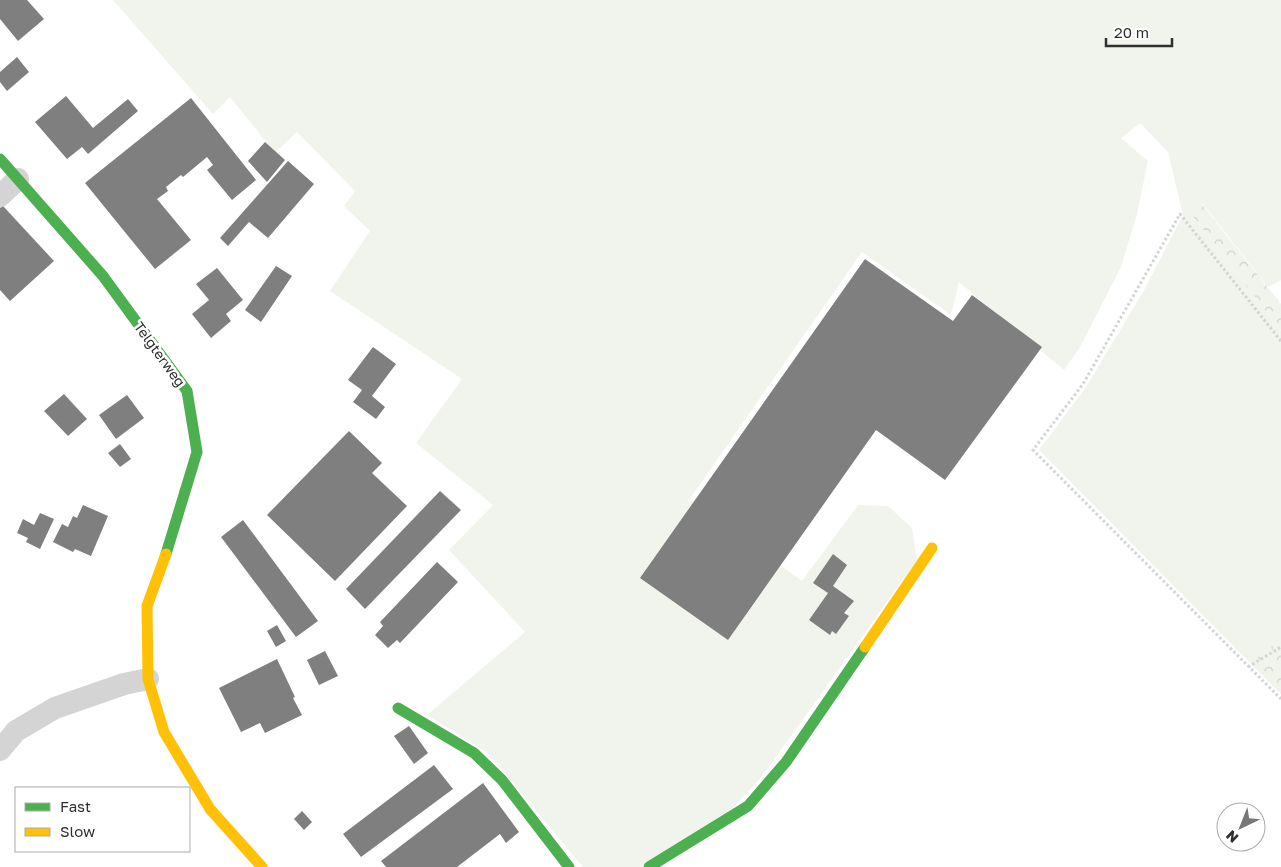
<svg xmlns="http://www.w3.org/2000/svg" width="1281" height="867" viewBox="0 0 1281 867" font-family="'Golos Text',sans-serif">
<defs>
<pattern id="forest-crowns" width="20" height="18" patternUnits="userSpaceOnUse" patternTransform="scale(1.25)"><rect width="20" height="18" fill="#f1f4ec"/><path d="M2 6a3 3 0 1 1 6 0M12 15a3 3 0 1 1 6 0" fill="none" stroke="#cfd2cb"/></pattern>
</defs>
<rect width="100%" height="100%" fill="#fff"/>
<polygon fill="#f1f4ec" points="113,0 1281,0 1281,280 1268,287 1202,203 1192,215 1281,331 1281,694 1039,450 1086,387 1143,292 1183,215 1168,152 1140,123 1121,138 1148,161 1137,214 1121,267 1080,347 1064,370 959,282 951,315 862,252 689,500 802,581 858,505 888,506 912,528 917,560 763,775 733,808 640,867 583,867 488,753 427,715 525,632 449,550 493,505 416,443 462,379 330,291 370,231 344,206 355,191 297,132 275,153 230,97 213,114"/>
<g fill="url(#forest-crowns)">
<polygon points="1201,203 1281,304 1281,331 1192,215"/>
<polygon points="1280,640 1281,641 1281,694 1250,663"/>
</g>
<g fill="#7f7f7f">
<polygon points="0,0 27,0 44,19 18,41 0,19"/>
<polygon points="17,57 29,72 7,91 0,82 0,72"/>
<polygon points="66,96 93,128 128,99 138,111 88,154 82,147 67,159 35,122"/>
<polygon points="191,98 256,180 232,200 207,170 213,165 207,157 183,177 181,175 166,187 168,191 157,199 191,240 155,269 85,183"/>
<polygon points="265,142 285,160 267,182 248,161"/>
<polygon points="288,161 314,184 268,238 249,222 228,246 220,238"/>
<polygon points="3,206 54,261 10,301 0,290 0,208"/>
<polygon points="865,259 953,321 972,295 1042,347 945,480 876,430 728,640 640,578"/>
<polygon points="276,266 292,276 261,322 245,310"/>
<polygon points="217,268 243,300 226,314 231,321 211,338 192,314 209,300 196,284"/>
<polygon points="373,347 396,364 372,396 385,407 376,419 353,402 362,390 348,380"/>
<polygon points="64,394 87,419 68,436 44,411"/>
<polygon points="127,395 144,418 116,439 99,415"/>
<polygon points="349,431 382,463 372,473 407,506 335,581 267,515"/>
<polygon points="120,444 131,459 120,467 108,453"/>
<polygon points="440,491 461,510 365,609 346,589"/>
<polygon points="83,505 108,516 91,556 75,549 73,552 53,542 62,524 68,527 73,516 77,518"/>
<polygon points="40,513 54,519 40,549 26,542 28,538 17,533 23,519 34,525"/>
<polygon points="243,520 318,621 296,637 221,537"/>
<polygon points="833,554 847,565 833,586 854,601 844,613 849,616 836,634 832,631 830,635 809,620 828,593 813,583"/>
<polygon points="437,562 458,582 400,643 397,640 388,648 375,635 383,626 380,622"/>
<polygon points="277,625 286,641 276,647 267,631"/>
<polygon points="325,651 338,676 319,685 307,660"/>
<polygon points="277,659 295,697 293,698 302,715 265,733 260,723 241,732 219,688"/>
<polygon points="409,726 428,753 414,764 394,736"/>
<polygon points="434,765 453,789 361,857 343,834"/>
<polygon points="483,783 519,832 506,843 500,834 457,867 386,867 381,861"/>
<polygon points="302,811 312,822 304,830 294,819"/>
</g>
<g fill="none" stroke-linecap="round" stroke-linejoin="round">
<g stroke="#d4d4d4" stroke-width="3" stroke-dasharray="2.5 2.5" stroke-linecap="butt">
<polyline points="1281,341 1180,214 1083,384 1033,450 1281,699"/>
<polyline points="1248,667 1281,647"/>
</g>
<g stroke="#d4d4d4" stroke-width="22">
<polyline points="0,196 18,179"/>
<polyline points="0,750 16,731 55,708 124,684 148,679"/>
</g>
<g stroke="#4caf50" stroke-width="11">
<polyline points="0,159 103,276 187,391 197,452 166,554"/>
<polyline points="398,708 474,753 502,780 569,867"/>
<polyline points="649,867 748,806 786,762 865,647"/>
</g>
<g stroke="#ffc107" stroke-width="11">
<polyline points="166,554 147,606 148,679 164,732 210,809 262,867"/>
<polyline points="865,647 932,548"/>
</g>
</g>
<g text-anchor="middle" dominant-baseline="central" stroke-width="5" stroke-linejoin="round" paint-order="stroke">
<g font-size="14" fill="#2f2f2f" stroke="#fff">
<text transform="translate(160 354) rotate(54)">Telgterweg</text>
</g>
</g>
<rect x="15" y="787" width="175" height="65" fill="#ffffff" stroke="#acacac"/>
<rect x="25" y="803" width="25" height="8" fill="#4caf50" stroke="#acacac"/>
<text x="60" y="812" font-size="15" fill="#2f2f2f">Fast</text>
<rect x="25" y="828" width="25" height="8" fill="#ffc107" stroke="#acacac"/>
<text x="60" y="837" font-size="15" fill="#2f2f2f">Slow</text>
<g transform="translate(1241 827) rotate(223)"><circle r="24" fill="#ffffff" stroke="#acacac"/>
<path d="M0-4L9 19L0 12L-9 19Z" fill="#787878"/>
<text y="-8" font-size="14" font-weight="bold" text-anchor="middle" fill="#2f2f2f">N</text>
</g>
<path d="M1106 38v8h66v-8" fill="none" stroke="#2f2f2f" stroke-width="2.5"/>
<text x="1114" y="38" font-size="15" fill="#2f2f2f" stroke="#ffffff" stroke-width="4" paint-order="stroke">20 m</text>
</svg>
